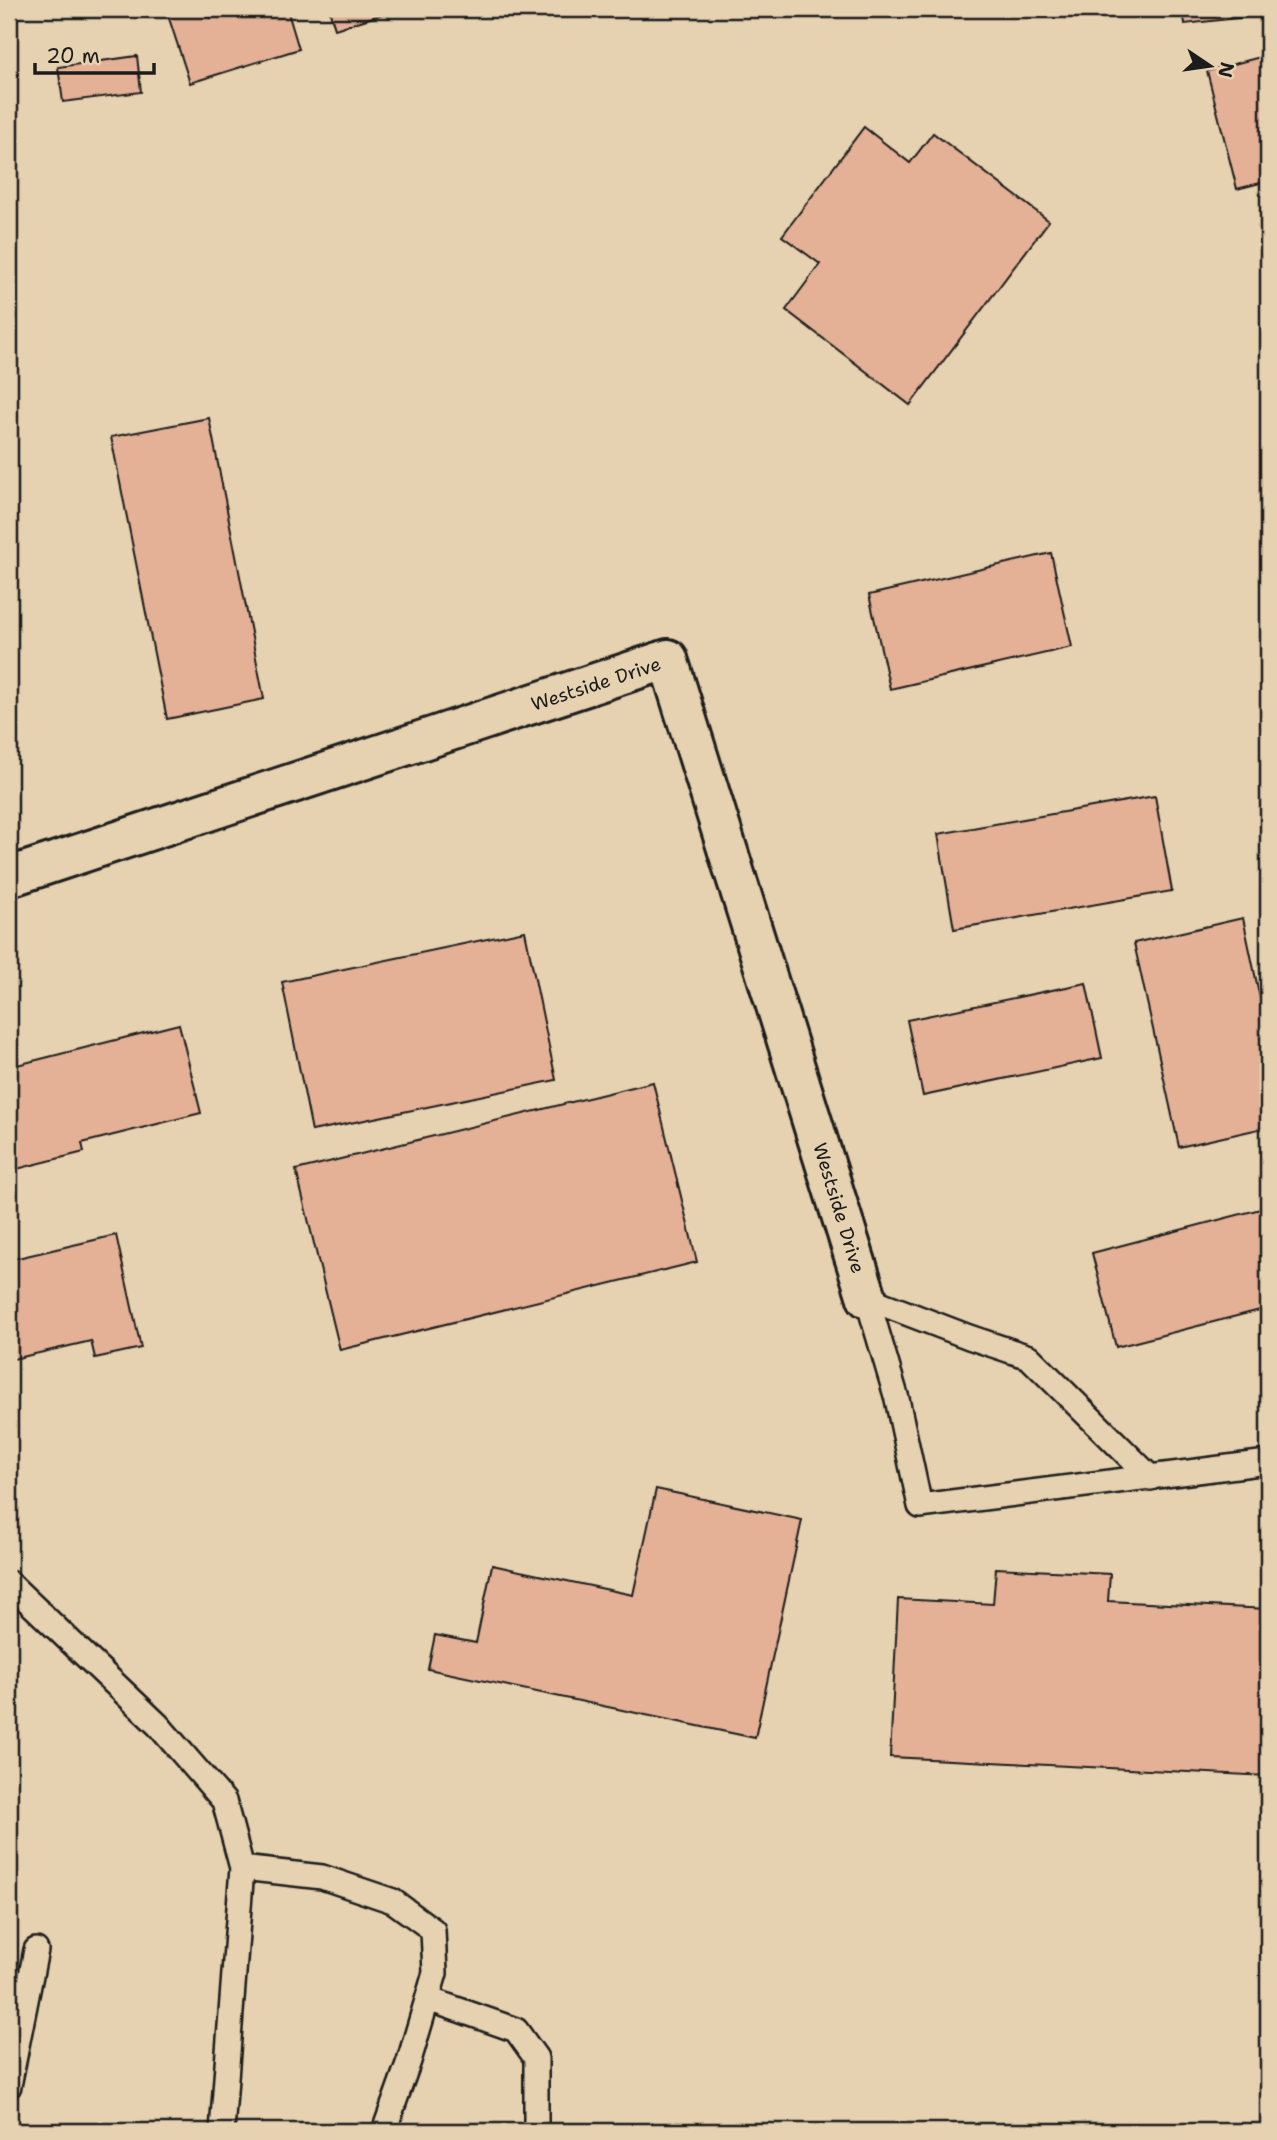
<svg xmlns="http://www.w3.org/2000/svg" width="1277" height="2140" viewBox="0 0 1277 2140" font-family="'Shantell Sans',sans-serif">
<rect width="100%" height="100%" fill="#e6d2b0"/>
<filter id="ink" filterUnits="userSpaceOnUse"><feTurbulence type="fractalNoise" baseFrequency=".0143" numOctaves="2"/><feDisplacementMap in="SourceGraphic" scale="14" xChannelSelector="R" yChannelSelector="G"/><feConvolveMatrix kernelMatrix="1 2 1 2 8 2 1 2 1" color-interpolation-filters="sRGB"/></filter>
<g filter="url(#ink)">
<g fill="#e4b196" stroke="#1c1c1c" stroke-width="2">
<polygon points="166,9 207,9 210,18 241,9 287,9 299,49 190,83"/>
<polygon points="329,9 399,9 335,29"/>
<polygon points="1183,9 1245,9 1246,17 1185,24"/>
<polygon points="1268,55 1268,84 1265,85 1268,100 1268,181 1237,189 1207,71"/>
<polygon points="137,56 141,92 63,102 58,67"/>
<polygon points="864,127 910,163 933,133 1049,221 910,405 786,310 820,264 782,236"/>
<polygon points="1268,224 1268,271 1259,226"/>
<polygon points="209,418 264,699 167,719 111,437"/>
<polygon points="1051,553 1072,647 890,689 869,595"/>
<polygon points="1155,796 1172,891 954,929 938,834"/>
<polygon points="1243,918 1268,1036 1268,1127 1179,1147 1134,943"/>
<polygon points="525,931 556,1080 312,1131 282,982"/>
<polygon points="1086,983 1102,1058 923,1096 907,1020"/>
<polygon points="179,1024 201,1113 82,1143 84,1152 9,1171 9,1067"/>
<polygon points="653,1082 697,1262 340,1350 296,1170"/>
<polygon points="1268,1207 1268,1308 1116,1347 1092,1253"/>
<polygon points="116,1235 141,1348 95,1358 91,1341 9,1360 9,1260"/>
<polygon points="656,1489 802,1520 755,1738 428,1669 435,1635 476,1643 492,1565 633,1595"/>
<polygon points="996,1568 1110,1574 1108,1601 1268,1609 1268,1776 890,1757 898,1599 993,1604"/>
</g>
<g fill="none" stroke-linecap="round" stroke-linejoin="round">
<defs>
<g id="service">
<polyline points="867,1298 897,1399 920,1506 1268,1462"/>
<polyline points="867,1298 969,1337 1029,1357 1151,1478"/>
<polyline points="9,1583 158,1725 224,1801 242,1868 222,2131"/>
<polyline points="242,1868 322,1877 393,1901 433,1930 435,1973 409,2061 384,2131"/>
<polyline points="428,1999 516,2030 536,2058 536,2131"/>
<polyline points="9,2086 36,1950"/>
</g>
<polyline id="minor" points="9,877 668,659 867,1298"/>
</defs>
<use href="#service" stroke="#1c1c1c" stroke-width="28"/>
<use href="#minor" stroke="#1c1c1c" stroke-width="44"/>
<use href="#service" stroke="#e6d2b0" stroke-width="23"/>
<use href="#minor" stroke="#e6d2b0" stroke-width="38"/>
</g>
</g>
<g text-anchor="middle" dominant-baseline="central" stroke-width="5" stroke-linejoin="round" paint-order="stroke">
<g font-size="19" fill="#1c1c1c" stroke="#e6d2b0">
<text transform="translate(596 684) rotate(-18)">Westside Drive</text>
<text transform="translate(839 1208) rotate(73)">Westside Drive</text>
</g>
</g>
<rect width="1277" height="2140" fill="none" stroke="#e6d2b0" stroke-width="35"/>
<rect x="18" y="18" width="1242" height="2105" fill="none" stroke="#1c1c1c" stroke-width="2.5" filter="url(#ink)"/>
<g transform="translate(1210 66) rotate(103)" stroke="#e6d2b0" stroke-width="5" paint-order="stroke">
<path d="M0-5L12 26L0 18L-12 26Z" fill="#1c1c1c"/>
<text y="-10" font-size="19" font-weight="bold" text-anchor="middle" fill="#1c1c1c">N</text>
</g>
<path d="M35 63v10h119v-10" fill="none" stroke="#1c1c1c" stroke-width="3.5"/>
<text x="46" y="63" font-size="21" fill="#1c1c1c" stroke="#e6d2b0" stroke-width="5" paint-order="stroke">20 m</text>
</svg>
